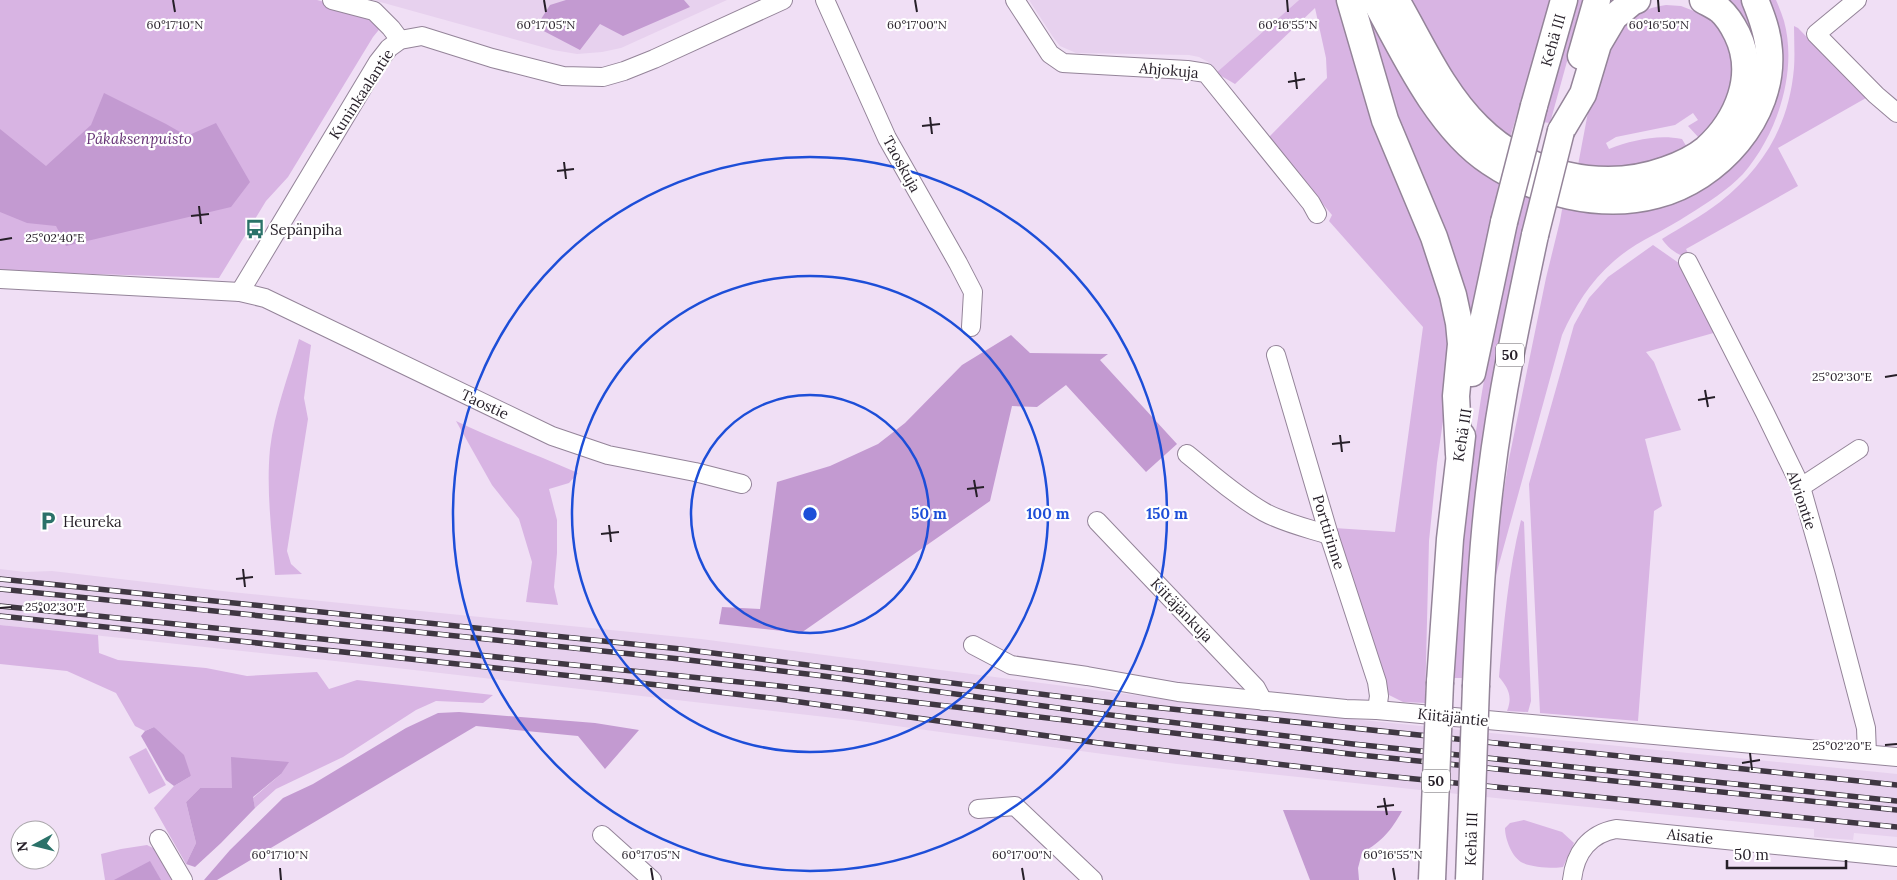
<svg xmlns="http://www.w3.org/2000/svg" width="1897" height="880" viewBox="0 0 1897 880" font-family="Lora,serif">
<rect width="100%" height="100%" fill="#f0dff5"/>
<g fill="#e7d1ee">
<polygon points="373,0 727,0 621,48 602,52 577,54 553,50"/>
<polygon points="1029,0 1299,0 1216,73 1208,62 1199,57 1189,55 1076,53 1060,46 1053,37"/>
<polygon points="0,569 25,572 52,571 231,592 701,639 1203,704 1897,774 1897,837 1854,833 1853,840 1814,837 1814,829 1505,799 1177,764 852,720 344,662 0,625"/>
</g>
<g fill="#d8b4e3">
<polygon points="0,0 317,0 372,14 382,26 373,37 288,177 266,201 219,278 0,271"/>
<polygon points="1299,0 1341,0 1448,312 1449,379 1437,463 1429,541 1425,703 1403,702 1389,695 1334,528 1395,532 1423,327 1329,221 1332,215 1268,138 1327,78 1326,58 1315,8 1235,84 1216,73"/>
<polygon points="1406,0 1551,0 1509,141 1467,97"/>
<polygon points="1577,0 1584,0 1550,123 1542,122"/>
<path d="M1722,0H1747L1762,39L1753,50C1750,19 1747,18 1722,0Z"/>
<path d="M1766,0H1776C1779,7 1782,14 1784,21C1798,72 1777,135 1743,174C1728,190 1707,203 1688,215C1664,231 1635,242 1614,261C1590,282 1575,306 1562,335L1496,575L1494,571L1497,534L1509,459L1546,278L1560,221L1563,204L1741,153Z"/>
<path d="M1666,5L1681,6L1704,15L1725,33L1736,70L1724,108L1700,139L1688,126L1698,120L1693,113L1675,125L1616,137L1606,143L1609,149C1632,140 1658,134 1682,139L1688,149L1670,157L1623,169L1578,165L1589,107L1606,65L1602,61C1619,29 1626,11 1666,5Z"/>
<polygon points="1363,7 1500,179 1469,321 1421,190"/>
<path d="M1794,26L1798,28L1866,98L1778,148L1798,186L1686,249L1688,253L1685,257C1675,253 1668,248 1662,239C1681,227 1702,216 1720,202C1764,167 1789,125 1794,68C1795,54 1794,40 1794,26Z"/>
<path d="M1524,191L1533,195L1465,678H1452C1458,591 1464,504 1478,418C1489,342 1507,267 1524,191Z"/>
<polygon points="1653,245 1686,268 1717,332 1646,352 1654,362 1681,430 1645,439 1662,506 1654,511 1638,721 1540,713 1529,484 1574,325 1589,298 1608,277"/>
<path d="M299,339L311,345L304,398L308,419L287,551L291,564L302,574L275,575C272,534 266,490 270,449C274,412 289,375 299,339Z"/>
<path d="M456,421C496,440 537,455 578,473L569,483L549,489L557,520V553L554,587L558,605L526,602L532,562L519,519L492,485Z"/>
<path d="M1521,520L1524,522L1531,701L1528,712L1507,711C1513,696 1508,688 1499,677C1504,624 1508,572 1521,520Z"/>
<polygon points="0,625 98,635 99,653 118,660 206,668 247,676 317,672 329,689 357,680 493,695 483,703 436,701 416,710 343,757 276,789 255,808 253,798 281,774 232,788 200,788 186,802 196,843 186,864 154,808 174,786 191,776 154,727 145,731 135,726 116,693 67,671 0,664"/>
<polygon points="146,748 166,785 149,794 129,757"/>
<path d="M1524,820L1562,832L1574,843L1563,867C1555,869 1531,867 1523,863C1512,858 1505,839 1505,828L1510,823Z"/>
<polygon points="147,845 155,849 173,880 105,880 101,854 121,849"/>
</g>
<g fill="#c39ad1">
<polygon points="566,0 684,0 690,7 623,36 600,24 580,50 536,27 550,5"/>
<polygon points="104,93 166,124 187,136 216,123 250,182 231,207 66,246 56,226 27,223 0,212 0,129 46,166 91,125"/>
<polygon points="1011,335 1030,353 1108,354 1100,360 1177,444 1146,472 1066,385 1037,407 1012,406 990,501 801,633 719,624 722,607 760,609 777,482 830,466 878,444 905,423 962,365"/>
<polygon points="459,712 595,723 639,730 605,769 578,736 476,726 217,880 204,880 230,850 283,798 313,784 406,728 438,713"/>
<polygon points="154,727 184,755 191,776 174,786 166,780 141,736 145,731"/>
<polygon points="231,757 289,762 281,774 253,797 255,808 221,843 195,867 186,864 196,843 186,802 200,788 232,788"/>
<path d="M1283,810L1402,811C1391,831 1382,841 1362,853L1358,868L1359,880H1310Z"/>
<polygon points="150,861 161,880 114,880"/>
</g>
<g fill="none" stroke-linecap="round" stroke-linejoin="round">
<defs>
<g id="minor">
<polyline points="332,0 374,11 391,28 400,40"/>
<polyline points="825,0 887,138 958,263 973,292 971,327"/>
<polyline points="1015,0 1050,54 1063,63 1187,70 1206,73 1311,203 1317,214"/>
<polyline points="1857,0 1816,34 1876,95 1897,113"/>
<polyline points="1688,262 1765,413 1801,487 1825,572 1866,728 1867,754"/>
<polyline points="0,279 240,292 265,298 552,436 608,455 695,472 742,484"/>
<polyline points="240,292 378,62 389,48 400,40 422,36 492,58 563,76 603,77 624,71 654,59 783,0"/>
<polyline points="1276,355 1329,535 1377,682 1379,696 1377,710"/>
<path d="M1187,454C1212,474 1236,496 1264,512C1284,523 1307,528 1329,535"/>
<polyline points="1801,487 1859,449"/>
<polyline points="1097,521 1256,688 1263,701"/>
<polyline points="973,645 1011,665 1087,676 1178,692 1346,709 1377,710 1897,757"/>
<polyline points="978,809 1015,806 1093,880"/>
<polyline points="602,835 652,880"/>
<polyline points="159,839 183,880"/>
<path d="M1572,880C1575,853 1589,834 1616,829L1897,857"/>
</g>
<g id="highway">
<polyline points="1350,0 1385,120 1434,237 1453,295 1459,323 1461,344 1456,396 1459,454"/>
<path d="M1375,0C1403,52 1439,129 1490,162C1536,193 1601,210 1656,195C1718,179 1774,117 1769,51C1768,33 1762,17 1755,0"/>
<path d="M1396,0C1421,43 1442,92 1478,127C1526,175 1602,193 1666,170C1680,165 1695,158 1706,149C1738,120 1757,75 1737,34C1733,26 1727,16 1720,10C1715,6 1708,3 1703,0"/>
<polyline points="1581,56 1597,0"/>
<polyline points="1534,106 1564,0"/>
<polyline points="1561,131 1583,94 1598,44 1614,17 1632,2 1637,0"/>
<polyline points="1472,373 1504,222"/>
<polyline points="1440,682 1450,539 1462,436"/>
<path d="M1476,685C1479,615 1482,546 1491,477C1501,395 1518,315 1535,235"/>
</g>
</defs>
<use href="#minor" stroke="#948499" stroke-width="20"/>
<use href="#highway" stroke="#948499" stroke-width="29"/>
<use href="#minor" stroke="#fff" stroke-width="18"/>
<use href="#highway" stroke="#fff" stroke-width="26"/>
<defs>
<g id="rail">
<polyline points="0,579 681,649 1104,702 1897,785"/>
<polyline points="0,589 680,659 816,675 1102,714 1353,744 1897,801"/>
<polyline points="0,606 779,686 1350,754 1897,810"/>
<polyline points="0,616 658,685 778,699 1099,743 1345,772 1897,827"/>
</g>
</defs>
<use href="#rail" stroke="#3f3742" stroke-width="5.5"/>
<use href="#rail" stroke="#fff" stroke-width="4" stroke-dasharray="11" stroke-linecap="butt"/>
<defs>
<g id="highway-bridge">
<polyline points="1504,222 1534,106"/>
<polyline points="1535,235 1561,131"/>
<polyline points="1432,880 1440,682"/>
<polyline points="1469,880 1476,685"/>
</g>
</defs>
<use href="#highway-bridge" stroke="#948499" stroke-width="29" stroke-linecap="butt"/>
<use href="#highway-bridge" stroke="#fff" stroke-width="26"/>
</g>
<path fill="none" stroke="#261f28" stroke-width="2" d="M173,0L175,12M544,0L546,12M915,0L917,12M1287,0L1288,12M1658,0L1659,12M1295,72L1297,89M1288,82L1305,79M930,117L932,134M922,126L940,124M564,162L566,179M557,171L574,169M199,206L201,224M191,216L209,214M0,240L12,238M1885,377L1897,375M1705,390L1708,407M1698,400L1715,397M1340,435L1342,452M1332,444L1350,442M974,480L977,497M967,489L984,487M609,525L611,542M601,534L619,532M243,569L245,587M236,579L253,577M0,608L12,607M1885,745L1897,744M1750,753L1752,770M1742,763L1760,760M1384,798L1387,815M1377,807L1394,805M280,868L281,880M651,868L653,880M1022,868L1024,880M1393,868L1395,880"/>
<g fill="none" stroke="#1d4ed8" stroke-width="2.5">
<circle cx="810" cy="514" r="119"/>
<circle cx="810" cy="514" r="238"/>
<circle cx="810" cy="514" r="357"/>
</g>
<defs>
<symbol id="bus-bare" viewBox="-9 -9 18 18"><path d="M-5-6H5V4H4V6H2V4H-2V6H-4V4H-5ZM-3.5-4V0h7V-4ZM-3.5 1.2v1.5H-2V1.2ZM2 1.2v1.5H3.5V1.2Z" fill="#2b7269" stroke="#fff" stroke-width="2.5" paint-order="stroke"/></symbol>
<symbol id="parking-bare" viewBox="-9 -9 18 18"><path d="M-3.5-5.5H1a3.5 3.5 0 0 1 0 7H-1V5.5H-3.5ZM-1-3.4V-.6H.8a1.4 1.4 0 0 0 0-2.8Z" fill="#2b7269" stroke="#fff" stroke-width="2.5" paint-order="stroke"/></symbol>
</defs>
<g fill-rule="evenodd">
<use href="#bus-bare" x="241" y="215" width="28" height="28"/>
<use href="#parking-bare" x="34" y="507" width="28" height="28"/>
</g>
<g text-anchor="middle" dominant-baseline="central" stroke-width="4.5" stroke-linejoin="round" paint-order="stroke">
<g fill="#fff" stroke="#676268" stroke-width="1">
<rect x="1496" y="343.5" width="28" height="23" rx="4"/>
<rect x="1422" y="769.5" width="28" height="23" rx="4"/>
</g>
<g font-size="14" font-weight="bold" fill="#261f28">
<text x="1510" y="355">50</text>
<text x="1436" y="781">50</text>
</g>
<g font-size="15" fill="#261f28" stroke="#fff">
<text transform="translate(1553 40) rotate(-74)">Kehä III</text>
<text transform="translate(1169 70) rotate(5)">Ahjokuja</text>
<text transform="translate(361 94) rotate(-57)">Kuninkaalantie</text>
<text transform="translate(902 164) rotate(61)">Taoskuja</text>
<text transform="translate(485 404) rotate(25)">Taostie</text>
<text transform="translate(1462 435) rotate(-81)">Kehä III</text>
<text transform="translate(1802 500) rotate(71)">Alviontie</text>
<text transform="translate(1329 532) rotate(73)">Porttirinne</text>
<text transform="translate(1182 610) rotate(46)">Kiitäjänkuja</text>
<text transform="translate(1453 717) rotate(6)">Kiitäjäntie</text>
<text transform="translate(1690 836) rotate(6)">Aisatie</text>
<text transform="translate(1471 839) rotate(-88)">Kehä III</text>
</g>
<g font-size="15" font-style="italic" fill="#653275" stroke="#fff">
<text x="139" y="138">Påkaksenpuisto</text>
</g>
<g font-size="15" fill="#261f28" stroke="#fff" text-anchor="start">
<text x="270" y="229">Sepänpiha</text>
<text x="63" y="521">Heureka</text>
</g>
</g>
<g font-size="12" text-anchor="middle" fill="#261f28" stroke="#fff" stroke-width="4.5" stroke-linejoin="round" paint-order="stroke">
<text x="175" y="29">60°17'10"N</text>
<text x="546" y="29">60°17'05"N</text>
<text x="917" y="29">60°17'00"N</text>
<text x="1288" y="29">60°16'55"N</text>
<text x="1659" y="29">60°16'50"N</text>
<text x="55" y="242">25°02'40"E</text>
<text x="1842" y="381">25°02'30"E</text>
<text x="55" y="611">25°02'30"E</text>
<text x="1842" y="750">25°02'20"E</text>
<text x="280" y="859">60°17'10"N</text>
<text x="651" y="859">60°17'05"N</text>
<text x="1022" y="859">60°17'00"N</text>
<text x="1393" y="859">60°16'55"N</text>
</g>
<circle cx="810" cy="514" r="8" fill="#1d4ed8" stroke="#fff" stroke-width="2.5"/>
<g font-size="15" text-anchor="middle" font-weight="bold" fill="#1d4ed8" stroke="#fff" stroke-width="4.5" stroke-linejoin="round" paint-order="stroke">
<text x="929" y="519">50 m</text>
<text x="1048" y="519">100 m</text>
<text x="1167" y="519">150 m</text>
</g>
<g transform="translate(35 845) rotate(263)"><circle r="24" fill="#ffffff" stroke="#a8a5a9"/>
<path d="M0-4L9 19L0 12L-9 19Z" fill="#2b7269"/>
<text y="-8" font-size="14" font-weight="bold" text-anchor="middle" fill="#261f28">N</text>
</g>
<path d="M1727 860v8h119v-8" fill="none" stroke="#261f28" stroke-width="2.5"/>
<text x="1734" y="860" font-size="15" fill="#261f28" stroke="#ffffff" stroke-width="4" paint-order="stroke">50 m</text>
</svg>
